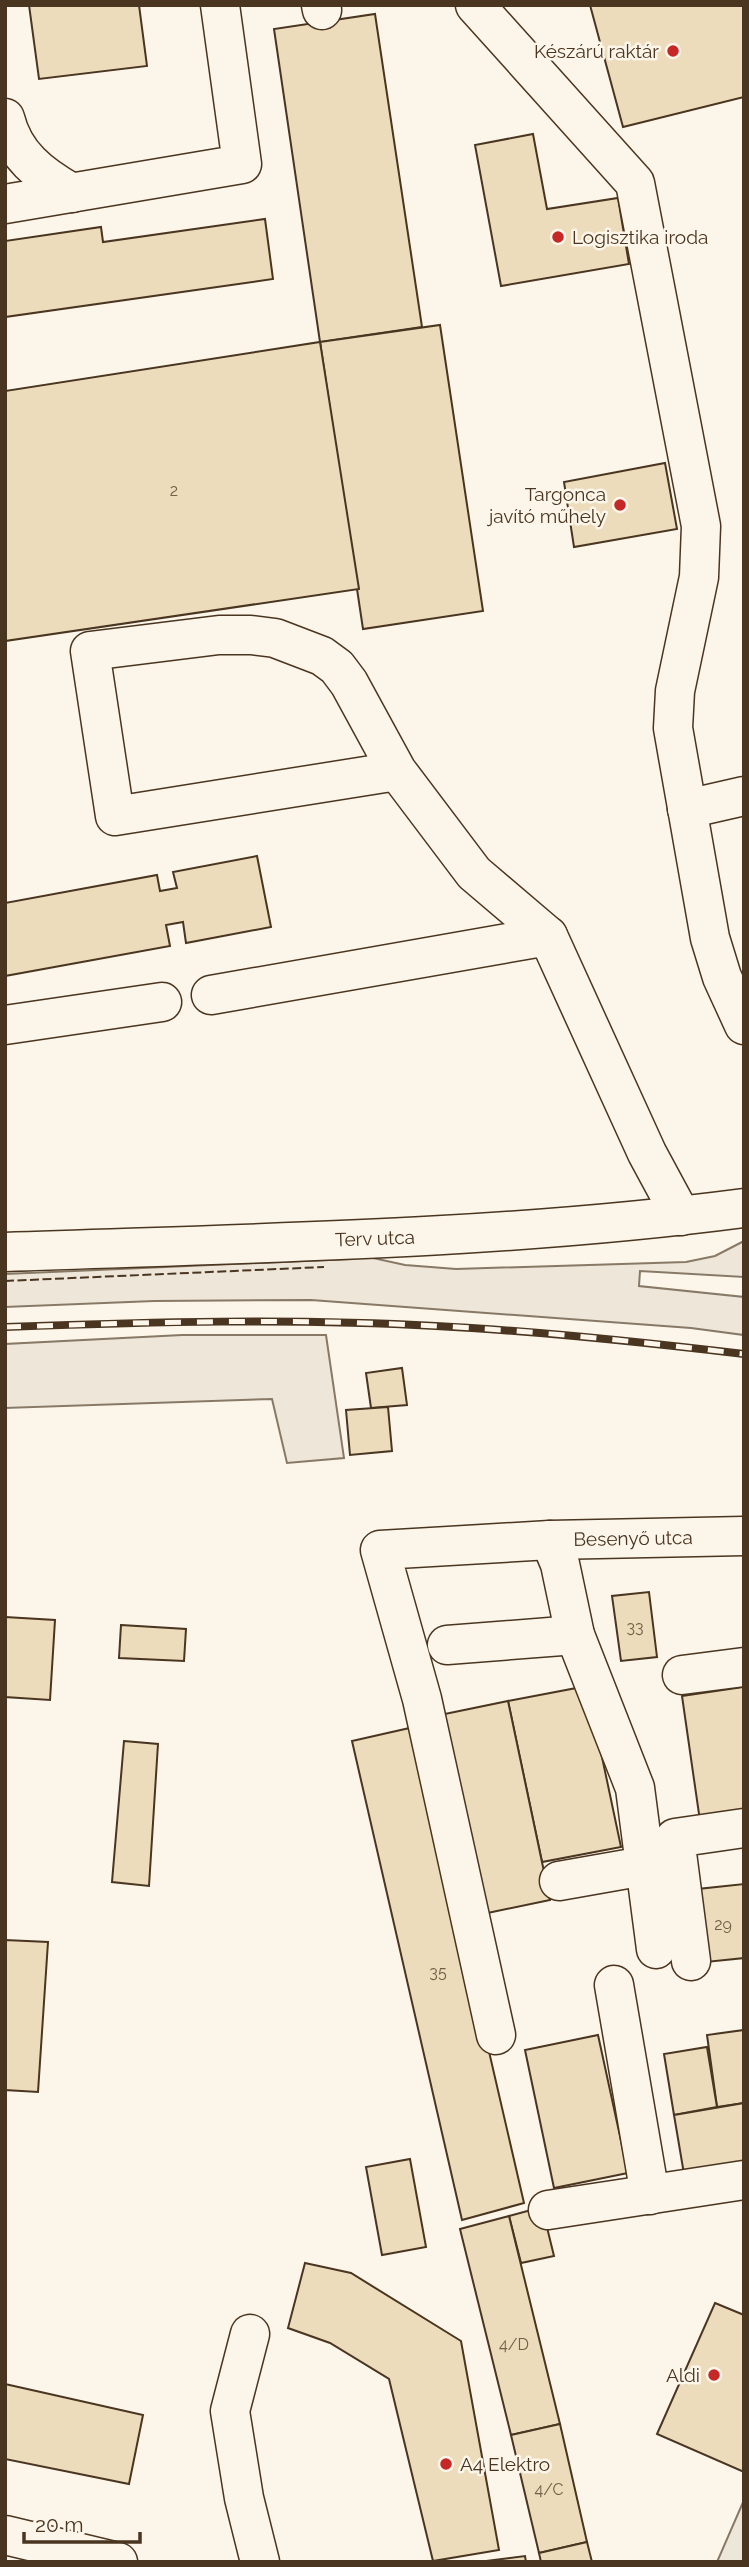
<svg xmlns="http://www.w3.org/2000/svg" width="749" height="2567" viewBox="0 0 749 2567" font-family="Raleway,sans-serif">
<rect width="100%" height="100%" fill="#fbf6e9"/>
<g fill="#ede6d9" stroke="#887966" stroke-width="2">
<polygon points="744,1241 744,1277 640,1271 639,1286 744,1297 744,1335 691,1328 311,1300 154,1301 5,1307 5,1274 351,1259 355,1254 405,1265 456,1269 686,1262 715,1256"/>
<polygon points="182,1335 326,1335 344,1458 287,1463 272,1399 5,1408 5,1344"/>
</g>
<polygon fill="#ede7d9" stroke="#887966" stroke-width="2" points="744,2500 744,2562 717,2562"/>
<g fill="#ecdcbc" stroke="#4a3520" stroke-width="2">
<polygon points="29,5 139,5 147,66 39,79"/>
<polygon points="590,5 744,5 744,97 623,127"/>
<polygon points="375,14 422,327 320,342 274,29"/>
<polygon points="533,134 547,209 618,198 629,264 501,286 475,145"/>
<polygon points="265,219 273,279 5,317 5,241 101,227 103,242"/>
<polygon points="440,325 483,611 363,629 320,342"/>
<polygon points="320,342 359,589 5,641 5,391"/>
<polygon points="665,463 677,529 574,547 564,482"/>
<polygon points="257,856 271,927 186,943 183,922 166,925 170,946 5,976 5,903 157,875 160,891 177,888 173,872"/>
<polygon points="402,1368 407,1405 371,1408 366,1373"/>
<polygon points="388,1407 392,1451 350,1455 346,1410"/>
<polygon points="649,1592 657,1657 621,1661 612,1596"/>
<polygon points="5,1617 55,1620 50,1700 5,1697"/>
<polygon points="121,1625 186,1629 184,1661 119,1658"/>
<polygon points="587,1686 621,1847 542,1862 508,1701"/>
<polygon points="743,1687 744,1815 700,1821 682,1696"/>
<polygon points="508,1701 550,1900 478,1915 435,1716"/>
<polygon points="414,1727 524,2203 462,2220 352,1741"/>
<polygon points="124,1741 158,1744 149,1886 112,1882"/>
<polygon points="744,1884 744,1958 706,1962 698,1889"/>
<polygon points="5,1940 48,1942 38,2092 5,2090"/>
<polygon points="744,2030 744,2103 717,2107 707,2035"/>
<polygon points="598,2035 628,2173 554,2188 525,2050"/>
<polygon points="707,2047 717,2107 674,2115 664,2054"/>
<polygon points="744,2103 744,2165 684,2174 674,2115"/>
<polygon points="410,2159 426,2247 382,2255 366,2167"/>
<polygon points="542,2207 554,2256 521,2263 509,2216"/>
<polygon points="509,2216 560,2424 511,2435 460,2229"/>
<polygon points="305,2263 351,2273 461,2341 499,2550 433,2561 389,2379 330,2343 288,2328"/>
<polygon points="715,2303 744,2315 744,2472 657,2434"/>
<polygon points="5,2384 143,2415 129,2484 5,2459"/>
<polygon points="560,2424 587,2542 539,2553 511,2435"/>
<polygon points="587,2542 592,2562 541,2562 539,2553"/>
<polygon points="525,2556 526,2562 478,2562"/>
</g>
<g fill="none" stroke-linecap="round" stroke-linejoin="round">
<defs>
<g id="minor">
<polyline points="321,5 322,10"/>
<polyline points="475,5 635,183 701,526 699,577 675,691 673,728 710,938 722,977 744,1025"/>
<path d="M5,118C14,155 40,175 72,193"/>
<polyline points="5,204 242,164 220,5"/>
<polyline points="397,771 115,816 90,651 219,635 251,635 275,638 322,656 337,667 349,683 397,771 474,873 548,936"/>
<polyline points="687,809 744,796"/>
<polyline points="211,995 548,936 647,1153 681,1216"/>
<polyline points="5,1025 162,1002"/>
<path d="M5,1252C252,1243 499,1240 744,1208"/>
<polyline points="550,1540 560,1564 575,1635 635,1788 656,1949"/>
<polyline points="447,1645 575,1635"/>
<polyline points="682,1675 744,1667"/>
<polyline points="559,1881 644,1866"/>
<polyline points="691,1961 675,1838 744,1828"/>
<polyline points="614,1985 650,2195"/>
<polyline points="496,2035 422,1699 380,1550 550,1540 744,1536"/>
<polyline points="548,2210 744,2180"/>
<polyline points="250,2334 230,2411 244,2498 260,2562"/>
</g>
<polyline id="major" points="5,2535 118,2562"/>
</defs>
<use href="#minor" stroke="#4a3520" stroke-width="41"/>
<use href="#major" stroke="#4a3520" stroke-width="41"/>
<use href="#minor" stroke="#fbf6e9" stroke-width="38"/>
<use href="#major" stroke="#fbf6e9" stroke-width="38"/>
<defs>
<path id="rail" d="M5,1327C149,1322 293,1318 436,1326C539,1331 642,1342 744,1354"/>
</defs>
<use href="#rail" stroke="#4a3520" stroke-width="8"/>
<use href="#rail" stroke="#fbf6e9" stroke-width="5" stroke-dasharray="16" stroke-linecap="butt"/>
<polyline stroke="#4a3520" stroke-width="2" stroke-dasharray="9 3.5" stroke-linecap="butt" points="5,1281 324,1267"/>
</g>
<g fill="#c62828" stroke="#fbf6e9" stroke-width="2.5">
<circle cx="673" cy="51" r="7"/>
<circle cx="558" cy="237" r="7"/>
<circle cx="620" cy="505" r="7"/>
<circle cx="714" cy="2375" r="7"/>
<circle cx="446" cy="2464" r="7"/>
</g>
<g text-anchor="middle" dominant-baseline="central" stroke-width="5" stroke-linejoin="round" paint-order="stroke">
<g font-size="16" fill="#725f47">
<text x="174" y="490">2</text>
<text x="635" y="1627">33</text>
<text x="723" y="1924">29</text>
<text x="438" y="1972">35</text>
<text x="514" y="2344">4/D</text>
<text x="549" y="2489">4/C</text>
</g>
<g font-size="19" fill="#4a3520" stroke="#fbf6e9" text-anchor="end">
<text x="659" y="51">Készárú raktár</text>
<text x="572" y="237" text-anchor="start">Logisztika iroda</text>
<text x="606" y="494">Targonca<tspan x="606" dy="22">javító műhely</tspan></text>
<text x="700" y="2375">Aldi</text>
<text x="460" y="2464" text-anchor="start">A4 Elektro</text>
</g>
<g font-size="19" fill="#4a3520" stroke="#fbf6e9">
<text transform="translate(375 1238) rotate(-2)">Terv utca</text>
<text transform="translate(633 1538) rotate(-1)">Besenyő utca</text>
</g>
</g>
<rect width="749" height="2567" fill="none" stroke="#4a3520" stroke-width="14"/>
<path d="M24 2532v10h116v-10" fill="none" stroke="#4a3520" stroke-width="3.5"/>
<text x="35" y="2532" font-size="21" fill="#4a3520" stroke="#fbf6e9" stroke-width="5" paint-order="stroke">20 m</text>
</svg>
